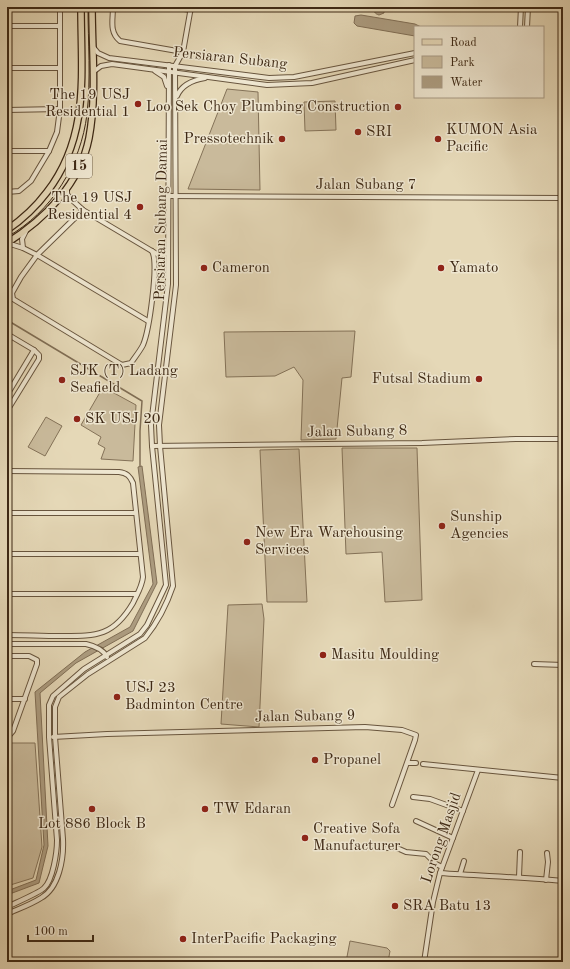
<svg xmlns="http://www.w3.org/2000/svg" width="570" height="969" viewBox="0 0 570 969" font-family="'Old Standard TT',serif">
<rect width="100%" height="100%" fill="#e5d8b7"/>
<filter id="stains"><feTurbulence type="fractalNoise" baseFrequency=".005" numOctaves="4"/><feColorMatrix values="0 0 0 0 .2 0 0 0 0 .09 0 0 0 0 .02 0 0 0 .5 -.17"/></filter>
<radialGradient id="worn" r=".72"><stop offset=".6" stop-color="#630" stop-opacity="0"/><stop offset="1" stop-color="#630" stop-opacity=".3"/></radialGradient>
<g fill="#c9ba9b" stroke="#847258">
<polygon points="227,89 258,92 260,190 188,189"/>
<polygon points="335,101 336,130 305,131 304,102"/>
<polygon points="355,331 351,377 342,378 336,439 301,440 303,380 294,367 275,376 226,377 224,332"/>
<polygon points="103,387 136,405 133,461 101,459 105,448 98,444 101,437 81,425"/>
<polygon points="46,417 62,426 45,456 28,447"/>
<polygon points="342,448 417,448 422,600 385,602 382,552 346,554"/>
<polygon points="299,449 307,602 267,602 260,450"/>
<polygon points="262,604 264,619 259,727 221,724 228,605"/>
<polygon points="7,743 35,743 42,847 33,878 7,886"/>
<polygon points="350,941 387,948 390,951 388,962 346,962"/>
</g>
<g fill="#ac9c80" stroke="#806e55">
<path d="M374,7H384V13L379,15C375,14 373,11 374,7Z"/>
<polygon points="361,15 415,24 421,27 415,27 415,36 357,26 354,23 355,16"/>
<polygon points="142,466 157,583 133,631 76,663 40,693 48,846 39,883 7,895 7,891 36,880 44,845 35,692 85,652 130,627 153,584 138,467"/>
</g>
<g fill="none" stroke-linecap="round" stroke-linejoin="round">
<polyline stroke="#806e55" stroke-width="1.5" points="7,320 142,401 140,431 140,466"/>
<defs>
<g id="minor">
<path d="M113,7C113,20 109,32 120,41L183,52"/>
<polyline points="171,7 191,10"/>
<polyline points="7,26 60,26"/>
<polyline points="520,27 521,7"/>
<polyline points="527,27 528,7"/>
<polyline points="93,47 98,53 109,58 269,78 294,77 415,53"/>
<polyline points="7,68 60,68"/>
<polyline points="155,71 164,77 167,86"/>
<polyline points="93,72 101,66 112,64 267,85 312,83 415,60"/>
<path d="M177,96C182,84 193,80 205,78"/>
<polyline points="7,110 60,109"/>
<polyline points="7,151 49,151"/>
<polyline points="67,188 67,194 71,199 83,210 157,254 161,255 165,254 167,251"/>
<polyline points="7,192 19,191 31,181 49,151 57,132 60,109 60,7"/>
<polyline points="169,196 563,198"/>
<path d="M83,210L37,255L21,277L12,293L13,299L122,365L131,363C135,357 140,351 143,345C149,331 159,264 152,251"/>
<polyline points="7,243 23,248 37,255 148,321"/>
<polyline points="23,248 22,239 26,231"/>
<polyline points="7,334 34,350 39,355 39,359 7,411"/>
<polyline points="7,395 34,350"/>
<polyline points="152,446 422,443 516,439 563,439"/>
<path d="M7,471L119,472C127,473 130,476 133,483L143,577C142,587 137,594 133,603C113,637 96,636 60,636C42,636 25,635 7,635"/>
<polyline points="7,513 136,513"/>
<polyline points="7,554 140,554"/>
<polyline points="7,594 137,594"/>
<path d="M7,644H86C95,646 103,649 107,657"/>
<polyline points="7,656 29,656 37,660 37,664 13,731 7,738"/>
<polyline points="534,664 563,665"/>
<polyline points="7,699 25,699"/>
<polyline points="53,737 107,734 365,727 402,730 416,735 415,740 392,805"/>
<polyline points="408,763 416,763"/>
<polyline points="423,764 563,778"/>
<polyline points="413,797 430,799 463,811"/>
<polyline points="416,821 453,838"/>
<polyline points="387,848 397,848 406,852 426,854 436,864 442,867"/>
<path d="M440,873C481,876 522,877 563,881"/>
<polyline points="460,874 464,861"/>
<polyline points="519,877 520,852"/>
<polyline points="546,880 548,862 547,853"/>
<path d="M7,907C15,903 39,893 44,888C53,880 57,852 57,840L49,737V705L53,696L84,669L140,634L147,625L166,585L152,446L151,425L168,284L169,65"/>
<path d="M7,914C18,909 30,905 41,898C59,888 64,859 63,839L55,737V707L59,697L88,674L145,638C157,623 167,604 173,586L160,446L159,425L176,285L175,66L183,52L191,7"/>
<polyline points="424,962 433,902 440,873 478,770"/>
</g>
<g id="major">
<path d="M7,230C23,219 35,208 47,192C90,136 81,74 81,7"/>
<path d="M7,243C45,219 80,184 89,138C97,95 92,50 92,7"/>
</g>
</defs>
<use href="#minor" stroke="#68553e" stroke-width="6"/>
<use href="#major" stroke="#3e2915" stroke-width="8"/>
<use href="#minor" stroke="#eee6d0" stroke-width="4"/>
<use href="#major" stroke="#e5d8b7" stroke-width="5.5"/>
<path stroke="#3e2915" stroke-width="1" d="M7,237C52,212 81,164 87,114C91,79 88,42 88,7"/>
</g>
<g fill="#8f2418" stroke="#eee6d0" stroke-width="1.5">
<circle cx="138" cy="104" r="4"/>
<circle cx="398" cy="107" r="4"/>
<circle cx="358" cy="132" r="4"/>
<circle cx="282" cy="139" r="4"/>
<circle cx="438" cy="139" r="4"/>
<circle cx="140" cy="207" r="4"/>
<circle cx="204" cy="268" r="4"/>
<circle cx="441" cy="268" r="4"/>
<circle cx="479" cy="379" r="4"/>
<circle cx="62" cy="380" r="4"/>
<circle cx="77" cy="419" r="4"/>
<circle cx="442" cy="526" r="4"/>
<circle cx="247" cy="542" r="4"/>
<circle cx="323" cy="655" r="4"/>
<circle cx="117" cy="697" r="4"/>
<circle cx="315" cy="760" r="4"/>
<circle cx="92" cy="809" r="4"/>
<circle cx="205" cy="809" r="4"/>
<circle cx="305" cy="838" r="4"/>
<circle cx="395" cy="906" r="4"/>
<circle cx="183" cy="939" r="4"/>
</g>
<g text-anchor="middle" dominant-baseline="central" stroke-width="3" stroke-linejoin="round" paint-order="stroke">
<rect fill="#eee6d0" stroke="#73624d" stroke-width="1" x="66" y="154" width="26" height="24" rx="3"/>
<g font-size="14" font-weight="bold" fill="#3e2915">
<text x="79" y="166">15</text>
</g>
<g font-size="15" fill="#3e2915" stroke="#eee6d0">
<text transform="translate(230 59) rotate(6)">Persiaran Subang</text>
<text x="366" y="185">Jalan Subang 7</text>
<text transform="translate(162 220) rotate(-89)">Persiaran Subang Damai</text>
<text transform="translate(357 432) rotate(-1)">Jalan Subang 8</text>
<text transform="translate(305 717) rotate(-1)">Jalan Subang 9</text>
<text transform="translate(442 838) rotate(-71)">Lorong Masjid</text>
</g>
<g font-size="15" fill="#3e2915" stroke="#eee6d0" text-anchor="start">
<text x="130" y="95" text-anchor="end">The 19 USJ<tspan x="130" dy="17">Residential 1</tspan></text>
<text x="390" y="107" text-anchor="end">Loo Sek Choy Plumbing Construction</text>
<text x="446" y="130">KUMON Asia<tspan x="446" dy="17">Pacific</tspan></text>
<text x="366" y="132">SRI</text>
<text x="274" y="139" text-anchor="end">Pressotechnik</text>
<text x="132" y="198" text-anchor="end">The 19 USJ<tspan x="132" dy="17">Residential 4</tspan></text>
<text x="212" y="268">Cameron</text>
<text x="449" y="268">Yamato</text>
<text x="70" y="371">SJK (T) Ladang<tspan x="70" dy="17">Seafield</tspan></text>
<text x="471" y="379" text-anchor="end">Futsal Stadium</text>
<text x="85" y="419">SK USJ 20</text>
<text x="450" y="517">Sunship<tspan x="450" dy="17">Agencies</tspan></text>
<text x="255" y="533">New Era Warehousing<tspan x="255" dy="17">Services</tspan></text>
<text x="331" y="655">Masitu Moulding</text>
<text x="125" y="688">USJ 23<tspan x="125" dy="17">Badminton Centre</tspan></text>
<text x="323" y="760">Propanel</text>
<text x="213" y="809">TW Edaran</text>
<text x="92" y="824" text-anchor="middle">Lot 886 Block B</text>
<text x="313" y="829">Creative Sofa<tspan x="313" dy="17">Manufacturer</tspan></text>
<text x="403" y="906">SRA Batu 13</text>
<text x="191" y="939">InterPacific Packaging</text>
</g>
</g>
<rect width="570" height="969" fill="none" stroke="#e5d8b7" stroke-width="24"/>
<rect x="8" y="8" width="554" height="953" fill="none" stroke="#3e2915" stroke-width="2"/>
<rect x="12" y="12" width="546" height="945" fill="none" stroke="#3e2915"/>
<rect x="414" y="26" width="130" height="72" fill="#eee6d0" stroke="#a89a85"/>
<rect x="422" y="39" width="20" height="6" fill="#e5d8b7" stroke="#a89a85"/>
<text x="450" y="46" font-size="12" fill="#3e2915">Road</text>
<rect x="422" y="56" width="20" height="12" fill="#c9ba9b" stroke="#a89a85"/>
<text x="450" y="66" font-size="12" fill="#3e2915">Park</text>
<rect x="422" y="76" width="20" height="12" fill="#ac9c80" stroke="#a89a85"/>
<text x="450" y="86" font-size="12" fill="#3e2915">Water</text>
<path d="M28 935v6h65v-6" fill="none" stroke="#3e2915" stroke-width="2"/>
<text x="34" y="935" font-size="12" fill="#3e2915" stroke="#eee6d0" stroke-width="3" paint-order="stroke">100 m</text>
<rect width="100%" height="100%" filter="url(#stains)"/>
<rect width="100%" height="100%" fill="url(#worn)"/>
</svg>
